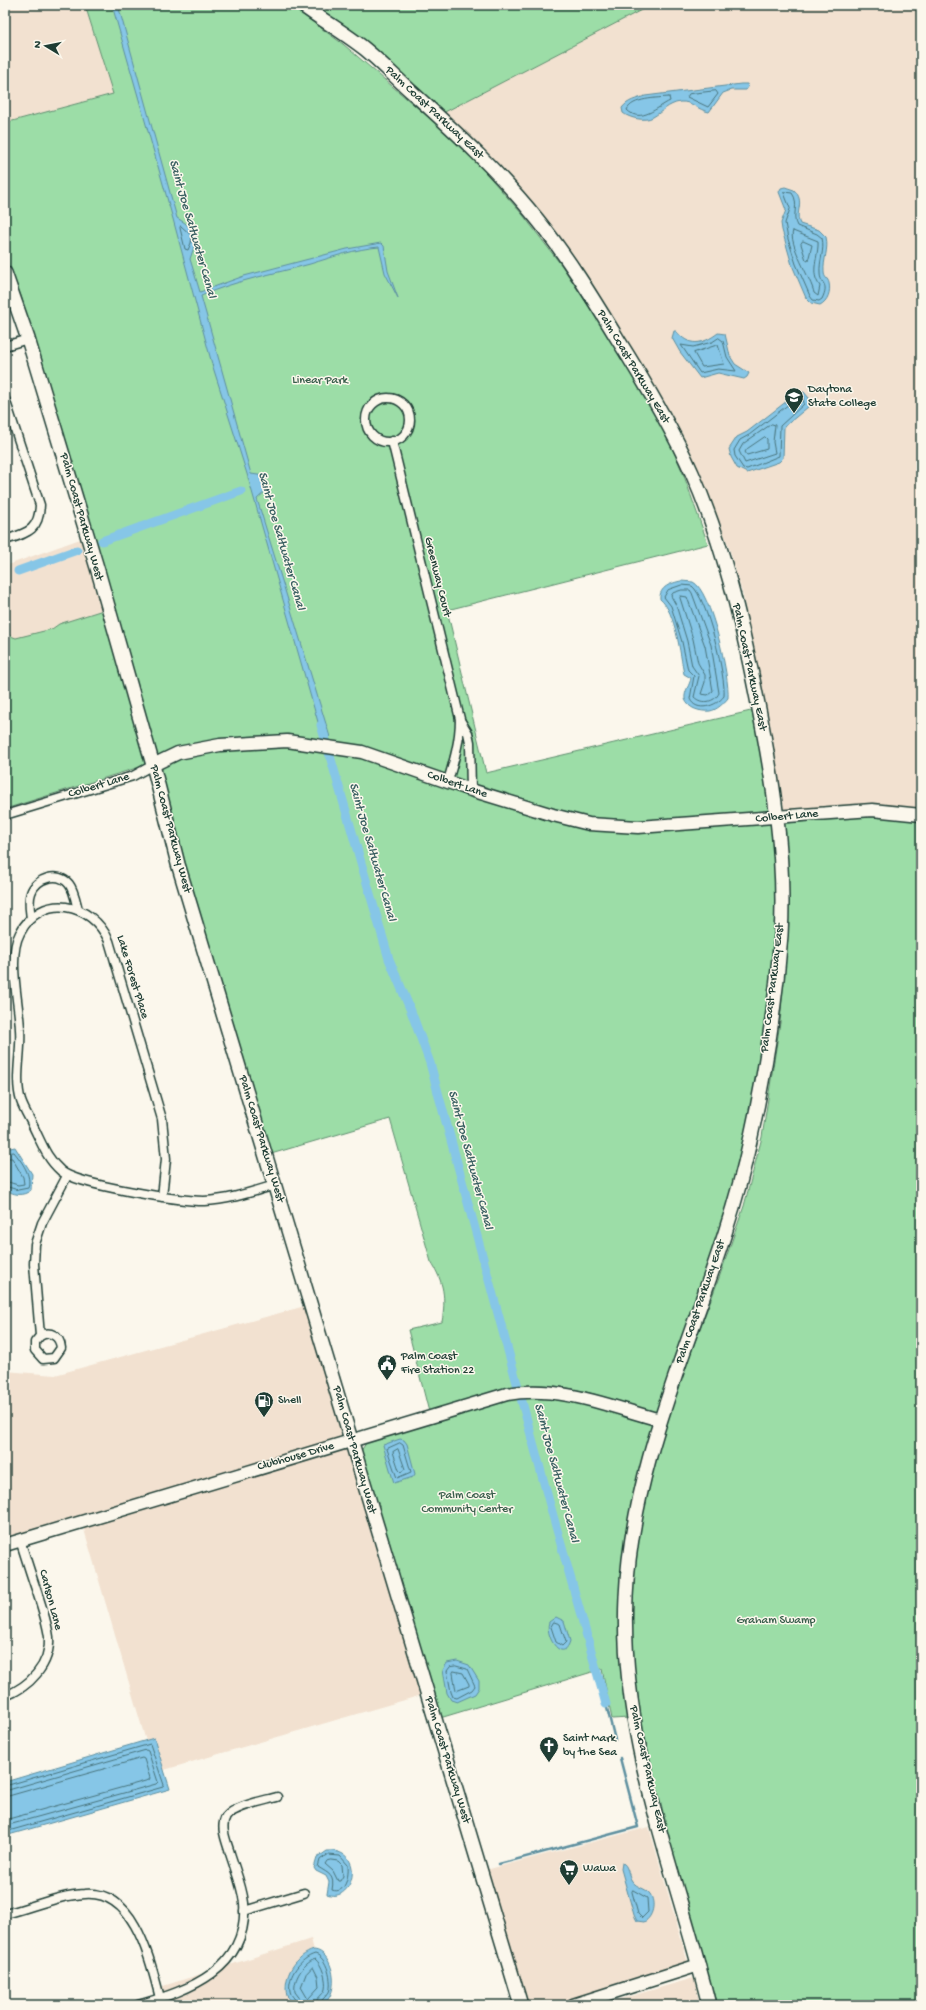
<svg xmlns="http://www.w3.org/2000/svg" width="926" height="2010" viewBox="0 0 926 2010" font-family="'Gochi Hand',sans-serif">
<rect width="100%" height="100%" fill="#fbf7ec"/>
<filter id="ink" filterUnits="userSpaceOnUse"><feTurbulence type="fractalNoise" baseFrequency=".025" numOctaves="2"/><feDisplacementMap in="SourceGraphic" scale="8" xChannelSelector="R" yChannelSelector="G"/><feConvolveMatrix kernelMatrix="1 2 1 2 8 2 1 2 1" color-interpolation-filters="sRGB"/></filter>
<g filter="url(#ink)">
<g fill="#f2e1d0">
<polygon points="5,5 85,5 113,94 5,123"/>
<polygon points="651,5 921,5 921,810 788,812 780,806 765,712 743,596 728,544 695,463 641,366 510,179 479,145 441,114"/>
<polygon points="83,538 103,610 59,624 52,629 16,639 5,634 5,566"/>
<polygon points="305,1306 346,1438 5,1539 5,1371 55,1375"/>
<polygon points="349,1447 393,1603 422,1695 164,1770 154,1738 146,1741 83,1526"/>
<polygon points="649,1827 688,1963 556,2005 526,2005 486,1870"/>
<polygon points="311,1939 314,1950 306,1953 294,1964 285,1986 286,1991 294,2004 298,2005 166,2005 160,1987"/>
<polygon points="694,1978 700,2005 599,2005"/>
</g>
<g fill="#9cdda7" stroke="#5e8d6e">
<path d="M85,5H289L343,44L462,146L523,215L562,266L623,358L666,434L683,473L708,544L447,610L486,773L755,710C768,785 782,864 777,940C774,975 768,1010 762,1044C754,1092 744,1140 732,1186C712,1264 684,1339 658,1414C616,1402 573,1383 529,1385L429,1412L408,1330L442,1322C446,1298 444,1282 431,1262L390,1119L271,1154L179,853L93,534L21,296L5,256V123L113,94Z"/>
<polygon points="310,5 651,5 441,114"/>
<polygon points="103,610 146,765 5,809 5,634 16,638 52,629 59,624"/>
<polygon points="859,817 900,818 921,821 921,2005 717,2005 676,1865 640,1717 631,1639 632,1588 637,1543 653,1465 664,1424 719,1278 744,1206 762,1137 780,1023 788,930 788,862 784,823"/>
<polygon points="529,1396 563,1398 637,1419 653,1425 627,1541 629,1718 612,1719 602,1669 440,1718 361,1451 366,1443 370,1441 487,1405"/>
</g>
<g fill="#86c6e7" stroke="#5d8f9f">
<path d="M112,5H118L177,218L185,223L196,234L195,244L190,259L200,292L244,276L347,249L381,243L384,246L388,271L398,298L385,273L379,247C355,249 333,257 310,264C274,274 236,280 201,296L251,474L265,476L268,489L257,499L330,737L322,736L247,474L212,364L173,219Z"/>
<path d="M741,84H747L748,87L746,90H731L723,93L709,112C698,110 692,101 680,102C668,104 662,112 653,117C645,122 629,118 623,113L622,108C628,100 637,99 645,96Z"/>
<path d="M785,187L794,190C806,202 794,212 800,224L819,230L826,237C829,249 823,260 824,272C824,278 828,278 829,283C831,291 828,301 820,305L811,303L806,298L792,265L782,230L781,223L786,210L779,192L781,188Z"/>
<path d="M674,331H676C689,347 702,345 718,333L725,334L730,356L735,364L749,373L747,377L744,379L718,373L700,378L680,352L672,338Z"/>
<polygon points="804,392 809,398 808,407 784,427 783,458 779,462 747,473 737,468 731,457 729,449 737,437 747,432 796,394"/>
<path d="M681,581L693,582C711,590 730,678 728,698C724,703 717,710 710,711C701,712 688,709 685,699C684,691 690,685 691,678L684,674C680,654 676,612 660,599C659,587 671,583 681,581Z"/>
<path d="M15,1147L32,1174L31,1190C23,1197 13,1195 5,1189V1149Z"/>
<polygon points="400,1439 404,1440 407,1444 415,1474 413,1477 394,1483 383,1445"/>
<path d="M556,1617L564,1621L570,1641C563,1665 544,1636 549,1622Z"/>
<polygon points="457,1661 469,1665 479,1681 479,1688 475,1694 457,1702 451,1700 447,1693 443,1670 447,1663"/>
<polygon points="154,1738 170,1789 5,1836 5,1782"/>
<path d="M327,1851C367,1848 354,1905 327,1894L329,1882L326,1876L316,1871L314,1868L317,1858Z"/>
<path d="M622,1863C628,1864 628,1876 632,1881C637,1888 646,1888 650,1894C656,1903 653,1917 644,1922L637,1921L634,1915L621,1869Z"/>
<path d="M314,1950C333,1951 342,1993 322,2005L294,2004L287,1996C282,1977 296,1955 314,1950Z"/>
</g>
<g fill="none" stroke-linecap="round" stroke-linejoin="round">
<g stroke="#48747c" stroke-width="1">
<polygon points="716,91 718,94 708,107 687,97 689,94"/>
<path d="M669,97L670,101C657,107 641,124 627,110C632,98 657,98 669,97Z"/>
<path d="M784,192L792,193C800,204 791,216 797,226L817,234L822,238C825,250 819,261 820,273C820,285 830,282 822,299L819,301L813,300L810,296L796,264L788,239L785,223L790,209Z"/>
<polygon points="181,226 192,236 191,243 188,250 185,249 180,228"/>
<path d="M793,231L818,241C819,257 809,272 820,286L818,296L814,293C812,280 787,242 793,231Z"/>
<polygon points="803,241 812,245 808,261 806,260 801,244"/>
<polygon points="719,338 723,341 727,357 736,371 718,369 700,373 681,345 693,347 712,342"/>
<polygon points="718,345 724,364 702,367 694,353"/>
<polygon points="797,398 803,397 804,404 780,426 779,456 747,469 743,468 735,456 734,450 740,440 749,435"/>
<polygon points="772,424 775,425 773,442 775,453 745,463 739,451 743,444"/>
<polygon points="765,437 767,439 767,449 747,455 745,452 747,449"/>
<path d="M682,585L692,586C707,598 726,676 724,696C717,706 696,713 690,699L694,676L688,670L682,642L671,606L664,597L668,590Z"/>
<path d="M682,590H690L692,593L711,645L719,693C715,702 702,705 694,697L699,676L692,666L687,641L676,605L671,596L673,593Z"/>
<polygon points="681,596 687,597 705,646 713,691 708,695 701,694 705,682 705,675 698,663 693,639 680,598"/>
<path d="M5,1153L14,1152C22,1162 32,1175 28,1188L18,1190L5,1186"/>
<polyline points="5,1158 12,1158 23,1177 24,1184 18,1185 5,1181"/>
<polygon points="400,1443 403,1445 411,1472 397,1478 387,1449"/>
<polygon points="398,1449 405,1469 401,1472 399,1470 393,1452"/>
<polygon points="554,1622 560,1624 566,1642 562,1646 556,1642 551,1627"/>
<polygon points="456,1666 467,1669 475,1686 472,1690 457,1698 453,1697 451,1692 447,1671 450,1667"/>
<polygon points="454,1671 463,1673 469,1684 469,1686 456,1691 453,1673"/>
<polyline points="5,1786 150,1744 164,1785 163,1787 5,1832"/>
<polyline points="5,1791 146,1750 148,1751 158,1782 156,1784 5,1826"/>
<polyline points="5,1797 142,1758 144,1759 150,1778 149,1780 5,1820"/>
<path d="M328,1855L340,1856L348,1865C349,1875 346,1895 332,1890C335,1875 329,1874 318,1867L320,1860Z"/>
<polygon points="331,1860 338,1861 342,1865 343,1876 340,1881 338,1881 333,1871 325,1864 327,1861"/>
<polygon points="633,1890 647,1898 648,1912 642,1918 638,1914 632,1892"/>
<polygon points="313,1967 318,1977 319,1987 308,1999 301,1987 306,1974"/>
<path d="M297,2005C297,1999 291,1997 290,1991C287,1976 301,1958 315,1954C327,1957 333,1982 329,1992C326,1997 321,1999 320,2005"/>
<path d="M302,2005L301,2000L295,1992C293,1979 303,1964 315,1959C322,1964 327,1980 325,1989C323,1996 316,1997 315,2005"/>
</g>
<g stroke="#5d8f9f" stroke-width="2.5">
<polyline points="606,1704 615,1740"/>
<polyline points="499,1864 638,1827 620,1758"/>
</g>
<g stroke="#86c6e7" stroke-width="9">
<polyline points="102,541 241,491"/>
<polyline points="18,571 77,550"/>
<polyline points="321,725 389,959 411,1011 430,1063 550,1505 606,1704"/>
</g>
<defs>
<g id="street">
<polyline points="5,346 28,339"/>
<circle cx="388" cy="420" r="22"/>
<path d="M5,399L40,505C39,531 27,533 5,540"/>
<path d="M392,441L460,719C460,741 454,761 448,781"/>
<polyline points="460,720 468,733 470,742 471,790"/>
<polyline points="5,815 133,776 153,765"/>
<path d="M31,918C30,910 28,901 31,893C36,878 58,871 69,884C74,890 76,902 78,910"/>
<path d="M162,1197L166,1159L162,1119L109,941C92,902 41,892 20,933C7,957 19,1002 20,1029C22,1052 14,1078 21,1101C24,1110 30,1119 34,1128C42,1144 47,1159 61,1171C77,1185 180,1201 204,1201C228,1200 252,1192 275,1185"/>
<path d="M40,1336C50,1330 60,1336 61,1348L54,1358L43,1359L35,1350V1342L40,1336L34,1264L35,1244L42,1223L67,1176"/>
<path d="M5,1696C29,1687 51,1665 49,1637C47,1622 42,1607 37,1592C31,1575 26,1558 20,1540"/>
<polyline points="244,1911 304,1893"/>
<path d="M5,1914C31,1908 58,1895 85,1894C138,1890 151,1967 162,2005"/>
<path d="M138,2005C190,1990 249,1969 244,1903C242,1885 234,1867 229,1850C226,1840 220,1827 226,1817C234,1806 263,1801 277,1797"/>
</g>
<g id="secondary">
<polyline points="153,765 178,753 220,745 287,741 362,752 471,790 553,815 589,824 638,827 872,810 921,815"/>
<path d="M5,1545L507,1394C560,1385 608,1406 660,1420"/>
<polyline points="573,2005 699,1965"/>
</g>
<g id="primary">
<path d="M302,5C322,20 345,33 365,49C382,63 397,79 414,94C457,133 500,173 537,219C567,256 592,297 617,338C644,381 671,426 692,473C723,543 741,619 756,694C772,773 786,854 781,935C776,1003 765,1074 750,1141C717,1296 633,1437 626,1597C619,1738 676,1871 709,2005"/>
<polyline points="5,273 28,339 98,571 153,765 178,864 521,2005"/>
</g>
</defs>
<use href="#street" stroke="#1f3d34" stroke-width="11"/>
<use href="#secondary" stroke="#1f3d34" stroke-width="15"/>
<use href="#primary" stroke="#1f3d34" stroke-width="16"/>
<use href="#street" stroke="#fbf7ec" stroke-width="8"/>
<use href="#secondary" stroke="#fbf7ec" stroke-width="12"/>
<use href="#primary" stroke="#fbf7ec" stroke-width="13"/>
</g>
</g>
<defs>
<symbol id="university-pin" viewBox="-11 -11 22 30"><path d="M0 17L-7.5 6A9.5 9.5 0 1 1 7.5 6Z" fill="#1f3d34" stroke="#fbf7ec"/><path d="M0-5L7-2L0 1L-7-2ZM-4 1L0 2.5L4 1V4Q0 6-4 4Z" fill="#fff"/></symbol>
<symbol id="civic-pin" viewBox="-11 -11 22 30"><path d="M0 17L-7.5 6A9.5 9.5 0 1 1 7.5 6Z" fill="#1f3d34" stroke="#fbf7ec"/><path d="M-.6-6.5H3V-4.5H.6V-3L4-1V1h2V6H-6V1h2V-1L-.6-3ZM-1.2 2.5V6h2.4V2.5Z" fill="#fff"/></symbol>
<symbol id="fuel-pin" viewBox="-11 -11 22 30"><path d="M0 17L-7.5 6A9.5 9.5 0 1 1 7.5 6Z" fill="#1f3d34" stroke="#fbf7ec"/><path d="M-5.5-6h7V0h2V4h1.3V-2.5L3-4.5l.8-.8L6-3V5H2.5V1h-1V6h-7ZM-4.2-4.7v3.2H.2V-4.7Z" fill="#fff"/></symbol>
<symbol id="church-pin" viewBox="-11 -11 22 30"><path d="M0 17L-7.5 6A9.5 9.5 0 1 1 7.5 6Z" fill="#1f3d34" stroke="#fbf7ec"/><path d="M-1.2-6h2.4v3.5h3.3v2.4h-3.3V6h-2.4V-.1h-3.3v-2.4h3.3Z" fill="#fff"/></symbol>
<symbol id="supermarket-pin" viewBox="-11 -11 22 30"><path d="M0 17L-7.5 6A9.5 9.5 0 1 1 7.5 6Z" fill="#1f3d34" stroke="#fbf7ec"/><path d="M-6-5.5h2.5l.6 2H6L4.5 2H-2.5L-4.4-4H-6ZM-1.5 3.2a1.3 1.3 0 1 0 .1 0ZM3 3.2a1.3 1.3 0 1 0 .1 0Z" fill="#fff"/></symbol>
</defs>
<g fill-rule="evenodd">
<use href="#university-pin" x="783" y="386" width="22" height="30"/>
<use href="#civic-pin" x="376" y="1353" width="22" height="30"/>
<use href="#fuel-pin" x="253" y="1390" width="22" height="30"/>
<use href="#church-pin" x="538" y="1735" width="22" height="30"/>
<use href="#supermarket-pin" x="558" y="1858" width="22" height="30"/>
</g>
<g text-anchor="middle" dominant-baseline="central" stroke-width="3" stroke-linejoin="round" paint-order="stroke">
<g font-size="12" fill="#1f3d34" stroke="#fbf7ec">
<text transform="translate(434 113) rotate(43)">Palm Coast Parkway East</text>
<text transform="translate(633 367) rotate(59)">Palm Coast Parkway East</text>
<text transform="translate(81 517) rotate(74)">Palm Coast Parkway West</text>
<text transform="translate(437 577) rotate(76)">Greenway Court</text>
<text transform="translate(749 667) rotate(78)">Palm Coast Parkway East</text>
<text transform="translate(457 785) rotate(19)">Colbert Lane</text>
<text transform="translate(99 786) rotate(-17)">Colbert Lane</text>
<text transform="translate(787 817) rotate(-5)">Colbert Lane</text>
<text transform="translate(170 829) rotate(75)">Palm Coast Parkway West</text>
<text transform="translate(132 977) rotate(73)">Lake Forest Place</text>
<text transform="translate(773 988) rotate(-83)">Palm Coast Parkway East</text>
<text transform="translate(261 1139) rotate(73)">Palm Coast Parkway West</text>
<text transform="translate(701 1302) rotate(-71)">Palm Coast Parkway East</text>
<text transform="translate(354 1450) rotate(74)">Palm Coast Parkway West</text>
<text transform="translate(296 1457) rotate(-16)">Clubhouse Drive</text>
<text transform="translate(50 1600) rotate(75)">Carlson Lane</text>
<text transform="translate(447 1760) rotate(73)">Palm Coast Parkway West</text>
<text transform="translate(647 1769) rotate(77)">Palm Coast Parkway East</text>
</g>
<g font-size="12" fill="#385d4b" stroke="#fbf7ec">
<text x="320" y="381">Linear Park</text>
<text x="467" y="1496">Palm Coast<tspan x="467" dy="14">Community Center</tspan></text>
<text x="776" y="1621">Graham Swamp</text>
</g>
<g font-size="12" fill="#1f3d34" stroke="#fbf7ec" text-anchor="start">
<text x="808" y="390">Daytona<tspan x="808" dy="14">State College</tspan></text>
<text x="401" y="1357">Palm Coast<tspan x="401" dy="14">Fire Station 22</tspan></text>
<text x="278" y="1401">Shell</text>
<text x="563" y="1739">Saint Mark<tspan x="563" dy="14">by the Sea</tspan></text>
<text x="583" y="1869">Wawa</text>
</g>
<g font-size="13" font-style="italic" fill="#395f61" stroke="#fbf7ec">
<text transform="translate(192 229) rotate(74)">Saint Joe Saltwater Canal</text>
<text transform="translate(281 541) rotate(74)">Saint Joe Saltwater Canal</text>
<text transform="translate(372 852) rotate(74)">Saint Joe Saltwater Canal</text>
<text transform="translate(470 1160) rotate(75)">Saint Joe Saltwater Canal</text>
<text transform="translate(556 1473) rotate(75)">Saint Joe Saltwater Canal</text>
</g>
</g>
<rect width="926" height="2010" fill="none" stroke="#fbf7ec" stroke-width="20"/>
<rect x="10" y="10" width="906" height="1990" fill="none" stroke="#1f3d34" stroke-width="1.5" filter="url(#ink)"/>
<g transform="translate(46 46) rotate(280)" stroke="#fbf7ec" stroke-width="3" paint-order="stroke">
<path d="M0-3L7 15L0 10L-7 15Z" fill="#1f3d34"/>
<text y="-6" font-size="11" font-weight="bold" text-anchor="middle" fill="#1f3d34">N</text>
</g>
</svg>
